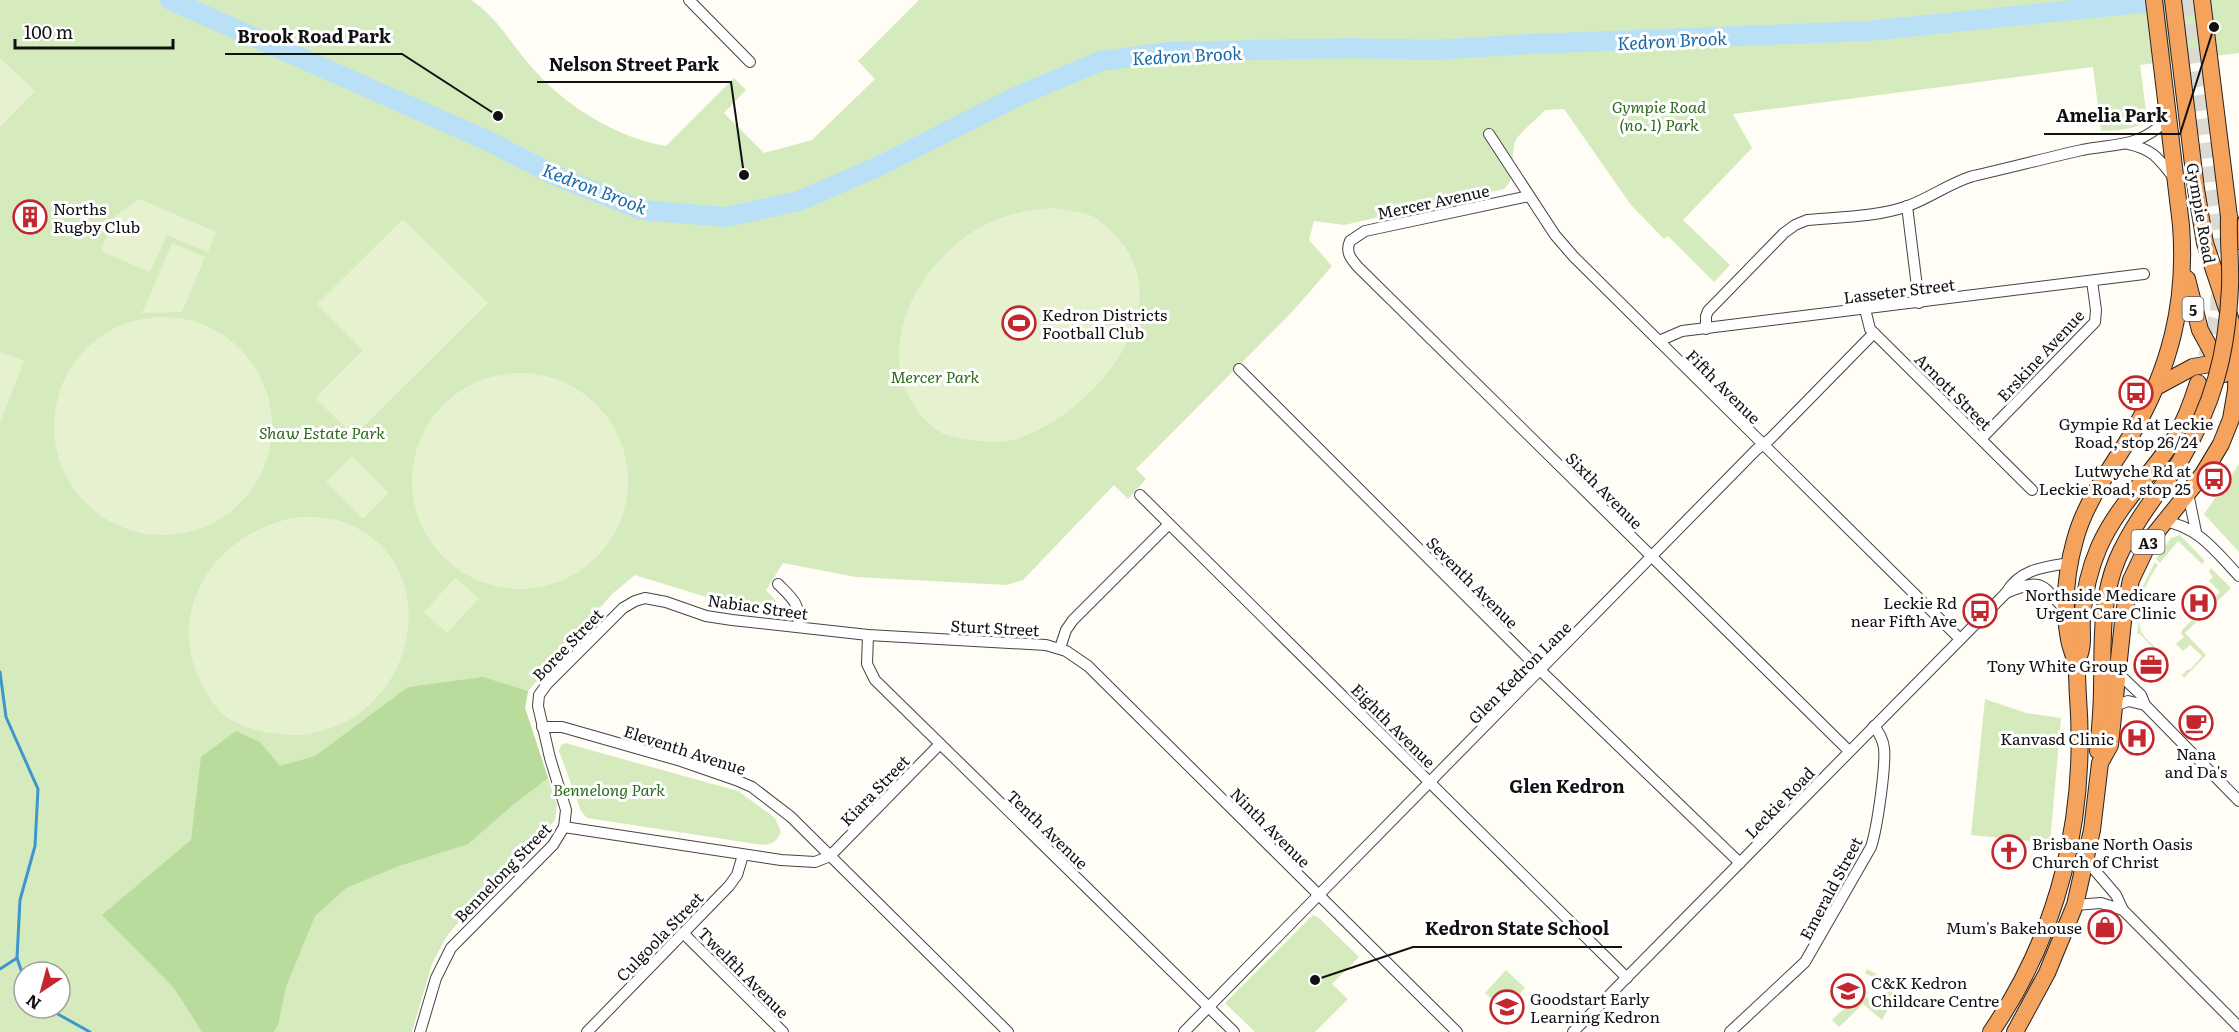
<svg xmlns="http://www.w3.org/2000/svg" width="2239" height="1032" viewBox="0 0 2239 1032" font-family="Literata,serif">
<rect width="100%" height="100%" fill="#fffdf5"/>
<g fill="#d5ebbd" fill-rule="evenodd">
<path d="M0,0H471C498,17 514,49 536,72C569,108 618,138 666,146L734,78L746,90L724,113L764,153L812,140L875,79L858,61L919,0H2239V53L2140,65L2147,118C2138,131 2116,130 2101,131L2093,67L1733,114L1752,148L1683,220L1730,265L1714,282L1668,236L1664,239L1631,205L1564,109L1545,110C1537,119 1525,128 1517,138C1508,152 1519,176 1504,189L1344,225L1314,221L1309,240L1332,266L1292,312L1136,469L1146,479L1128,499L1114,485L1023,580L1007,585L856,577L783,563L766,590L778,603L772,607L706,597L635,575L612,594L528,691L525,708L557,805L555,820L540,838L463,917L446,937L432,964L412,1032H0ZM24,972H60V1008H24Z"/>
<polygon points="2239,464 2239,552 2204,514"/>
<polygon points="2180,535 2205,561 2202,564 2178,541 2160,563 2156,559 2171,538"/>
<path d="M2155,562L2158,565C2146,581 2133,612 2142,633C2145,638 2151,643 2155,647L2154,649L2140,634H2137L2143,586Z"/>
<polygon points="2211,568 2231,588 2185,633 2206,655 2184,678 2182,675 2188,669 2190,670 2202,656 2190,645 2183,651 2176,644 2184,637 2181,633 2183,629 2220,592 2209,581 2213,577 2209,572"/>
<polygon points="1985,699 2026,713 2061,718 2050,843 1971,835"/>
<path d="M565,743L738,791L775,818L781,832C777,841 773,844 763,845L587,818L581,811L559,751L561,745Z"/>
<polygon points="1313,915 1319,918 1359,957 1332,984 1348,999 1315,1032 1255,1032 1225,1003"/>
<polygon points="1867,969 1900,987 1882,1020 1863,1004 1839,1027 1832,1020 1850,1003 1844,995 1848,987 1879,1004 1889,986 1865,973"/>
<polygon points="1506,970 1525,988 1515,999 1518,1002 1507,1013 1485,993"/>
</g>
<polygon fill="#b9dc9c" points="483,677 528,691 525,708 548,778 514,804 468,844 396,867 346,888 315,916 286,987 278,1025 274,1032 202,1032 174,988 102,915 191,840 201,757 236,731 260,742 280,766 315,756 408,687"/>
<g fill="#e6f2cf">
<polygon points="0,58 35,91 0,127"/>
<polygon points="140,199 216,232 208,252 167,235 150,272 101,251 115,216"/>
<path d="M1052,208C1064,210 1081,211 1092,216C1105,223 1117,236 1125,247C1176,321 1083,420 1013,440C1001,443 985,442 972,440C955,438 939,435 927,422C865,356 916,261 986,224C1007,214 1029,210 1052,208Z"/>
<polygon points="403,219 488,303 354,436 315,398 363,350 317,304"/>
<polygon points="172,243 205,257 182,312 142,313"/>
<circle cx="163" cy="426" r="109"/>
<polygon points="0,352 24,361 0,423"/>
<circle cx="520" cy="481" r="108"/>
<polygon points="352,456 389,493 363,519 326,482"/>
<path d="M300,517C316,517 334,517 349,524C444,566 418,703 325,730C314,733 301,736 289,735C269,734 245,729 228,718C215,709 205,692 199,678C164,603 224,527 300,517Z"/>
<polygon points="455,578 479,598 447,633 424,612"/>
</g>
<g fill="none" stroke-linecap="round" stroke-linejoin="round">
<g stroke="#3f96cf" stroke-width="3">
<polyline points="0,672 6,717 38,789 35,846 20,900 17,958 24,979"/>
<polyline points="0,969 17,958"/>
<polyline points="47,1008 90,1032"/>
</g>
<polyline stroke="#b9e0f7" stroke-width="20" points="170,0 486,140 558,177 641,210 726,217 799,201 875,168 1020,95 1101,61 1167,52 1351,48 1434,50 1531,44 1868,31 2171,0"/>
<g stroke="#dbdad3" stroke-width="16" stroke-dasharray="16 8" stroke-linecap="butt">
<polyline points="2185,0 2225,283"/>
<polyline points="2206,357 2218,312 2219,289"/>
</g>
<defs>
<g id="minor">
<polyline points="689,0 750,62"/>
<polyline points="1489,134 1555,235 1574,257 1960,639"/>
<path d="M2128,144C2154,150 2158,158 2174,178"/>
<path d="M1529,196L1365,231L1350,241C1345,252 1351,259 1358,267L1849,751"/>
<polyline points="1907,206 1919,303"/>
<polyline points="1865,309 1870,329 2032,490"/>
<path d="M1706,329V316L1708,311L1784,233L1795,225L1807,220C1839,217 1875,217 1905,207C1929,199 1949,183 1973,176C2009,168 2046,158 2082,150C2119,143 2138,148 2168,119"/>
<polyline points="1659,341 1682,331 2144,274"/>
<polyline points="1239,369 1541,671 1740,863"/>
<polyline points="1981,439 2095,322 2096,310 2092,281"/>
<polyline points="2188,493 2196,532"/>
<polyline points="1140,495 1627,978"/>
<path d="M2164,521C2199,527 2216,552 2239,576"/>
<path d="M778,584C793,599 801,604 798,627"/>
<path d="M2006,593C2044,577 2041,584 2066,611"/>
<polyline points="868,635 867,664 875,680 1234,1032"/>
<polyline points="1060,648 1066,630 1073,620 1169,524"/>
<polyline points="2119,674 2141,695 2145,705 2239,801"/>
<polyline points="2115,706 2128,701 2145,705"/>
<polyline points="542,727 562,727 681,761 736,780 752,787 791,817 1008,1032"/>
<polyline points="564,827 781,860 815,862 830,856 940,744"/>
<polyline points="2086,860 2116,895 2123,910 2239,1027"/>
<polyline points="2075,905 2101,903 2123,910"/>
<polyline points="683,933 783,1032"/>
<polyline points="420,1032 436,978 451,948 553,845 564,827 566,810 550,758 538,706 539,695 547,684 623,608 635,601 645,598 666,602 706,616 732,620 868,635 1046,645 1066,651 1088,666 1457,1032"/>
<polyline points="587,1032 729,886 737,875 743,855"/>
<polyline points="1184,1032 1756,450 1770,439 1874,333"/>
<path d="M1573,1032L2006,593C2020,569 2044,567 2069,563"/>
<path d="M1730,1032L1805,962L1871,847C1877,829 1886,767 1884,748C1883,739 1879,733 1874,726"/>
</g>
<g id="highway">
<polyline points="2202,0 2229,217 2239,241"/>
<polyline points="2187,279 2200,330 2224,374"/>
<polyline points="2156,387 2193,367 2227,361"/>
<path d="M2076,663C2085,645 2081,637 2082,618C2084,594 2089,570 2099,547C2117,506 2151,475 2175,438C2185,421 2192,402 2198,383"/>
<path d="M2098,751C2100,730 2102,708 2102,687C2103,644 2100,601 2117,560C2132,525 2157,494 2179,463"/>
<path d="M1991,1032C2059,933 2087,817 2078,697C2077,685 2078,672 2075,661C2074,654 2070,647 2069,639C2063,607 2066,572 2075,540C2085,502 2110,470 2130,437C2170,370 2187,303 2181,225L2154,0"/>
<polyline points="2015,1032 2047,973 2075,905 2092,830 2100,763 2110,745 2124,612 2131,580 2150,540 2203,474 2221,444 2231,419 2236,390 2237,339 2205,243 2196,189 2173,0"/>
</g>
</defs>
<use href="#minor" stroke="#444" stroke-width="12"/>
<use href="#highway" stroke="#222" stroke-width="18"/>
<use href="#minor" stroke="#fff" stroke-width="10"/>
<use href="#highway" stroke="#f5a25d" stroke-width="16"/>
<defs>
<path id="highway-bridge" d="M2179,463C2213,405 2227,355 2230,287C2231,264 2228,241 2229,217"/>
</defs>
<use href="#highway-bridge" stroke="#222" stroke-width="18" stroke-linecap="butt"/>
<use href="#highway-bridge" stroke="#f5a25d" stroke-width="16"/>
</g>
<defs>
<symbol id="building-ring" viewBox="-11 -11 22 22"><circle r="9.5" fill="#fff" stroke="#c4262e" stroke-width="1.5"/><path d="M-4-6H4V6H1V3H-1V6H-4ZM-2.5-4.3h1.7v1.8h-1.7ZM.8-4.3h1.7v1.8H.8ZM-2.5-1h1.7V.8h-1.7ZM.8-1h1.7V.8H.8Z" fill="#c4262e"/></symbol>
<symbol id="stadium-ring" viewBox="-11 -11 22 22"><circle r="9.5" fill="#fff" stroke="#c4262e" stroke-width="1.5"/><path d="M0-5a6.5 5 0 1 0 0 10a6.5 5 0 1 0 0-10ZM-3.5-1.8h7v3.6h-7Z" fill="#c4262e"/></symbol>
<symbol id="bus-ring" viewBox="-11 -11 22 22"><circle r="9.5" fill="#fff" stroke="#c4262e" stroke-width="1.5"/><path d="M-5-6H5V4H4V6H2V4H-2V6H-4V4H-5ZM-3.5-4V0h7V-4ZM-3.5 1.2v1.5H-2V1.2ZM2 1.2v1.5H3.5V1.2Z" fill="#c4262e"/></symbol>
<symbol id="hospital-ring" viewBox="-11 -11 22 22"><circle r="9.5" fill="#fff" stroke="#c4262e" stroke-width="1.5"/><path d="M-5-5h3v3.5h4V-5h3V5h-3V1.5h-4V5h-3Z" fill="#c4262e"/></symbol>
<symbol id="office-ring" viewBox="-11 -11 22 22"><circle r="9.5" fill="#fff" stroke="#c4262e" stroke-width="1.5"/><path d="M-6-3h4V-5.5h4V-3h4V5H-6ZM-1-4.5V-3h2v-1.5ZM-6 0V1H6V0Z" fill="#c4262e"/></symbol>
<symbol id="cafe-ring" viewBox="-11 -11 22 22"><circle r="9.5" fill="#fff" stroke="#c4262e" stroke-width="1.5"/><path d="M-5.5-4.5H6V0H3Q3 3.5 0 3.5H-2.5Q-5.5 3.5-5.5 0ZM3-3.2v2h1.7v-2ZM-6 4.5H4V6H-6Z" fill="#c4262e"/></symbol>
<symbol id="church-ring" viewBox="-11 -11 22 22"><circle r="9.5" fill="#fff" stroke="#c4262e" stroke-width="1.5"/><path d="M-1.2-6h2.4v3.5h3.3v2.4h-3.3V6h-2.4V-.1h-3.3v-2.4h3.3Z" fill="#c4262e"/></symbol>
<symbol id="shop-ring" viewBox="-11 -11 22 22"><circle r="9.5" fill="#fff" stroke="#c4262e" stroke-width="1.5"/><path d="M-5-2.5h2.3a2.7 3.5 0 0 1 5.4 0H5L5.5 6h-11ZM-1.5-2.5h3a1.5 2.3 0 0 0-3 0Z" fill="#c4262e"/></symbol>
<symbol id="school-ring" viewBox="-11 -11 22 22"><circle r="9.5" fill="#fff" stroke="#c4262e" stroke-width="1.5"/><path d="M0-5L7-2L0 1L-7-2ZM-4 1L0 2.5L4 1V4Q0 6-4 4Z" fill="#c4262e"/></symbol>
</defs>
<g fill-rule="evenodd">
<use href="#building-ring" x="11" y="198" width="38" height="38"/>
<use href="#stadium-ring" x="1000" y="304" width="38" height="38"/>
<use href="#bus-ring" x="2117" y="374" width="38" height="38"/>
<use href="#bus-ring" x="2195" y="460" width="38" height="38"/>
<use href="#hospital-ring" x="2180" y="584" width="38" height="38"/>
<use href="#bus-ring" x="1961" y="592" width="38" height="38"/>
<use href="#office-ring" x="2132" y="646" width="38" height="38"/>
<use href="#cafe-ring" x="2177" y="704" width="38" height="38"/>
<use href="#hospital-ring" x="2118" y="719" width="38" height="38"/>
<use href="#church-ring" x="1990" y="833" width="38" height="38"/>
<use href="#shop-ring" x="2086" y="908" width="38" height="38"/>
<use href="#school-ring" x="1829" y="972" width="38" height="38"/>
<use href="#school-ring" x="1488" y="988" width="38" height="38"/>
</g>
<g text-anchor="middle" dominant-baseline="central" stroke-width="6" stroke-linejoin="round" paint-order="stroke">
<g fill="#fff" stroke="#585858" stroke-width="1.5">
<rect x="2182.5" y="297" width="21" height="24" rx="4.5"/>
<rect x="2131.5" y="530" width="33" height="24" rx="4.5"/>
</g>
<g font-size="15" font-weight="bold" fill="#111">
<text x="2193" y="309">5</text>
<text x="2148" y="542">A3</text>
</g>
<g font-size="16" font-style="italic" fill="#2f6b1f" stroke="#fff">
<text x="1659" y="106">Gympie Road<tspan x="1659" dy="18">(no. 1) Park</tspan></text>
<text x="935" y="376">Mercer Park</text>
<text x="322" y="432">Shaw Estate Park</text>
<text x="609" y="789">Bennelong Park</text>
</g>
<g font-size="16" fill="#111" stroke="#fff">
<text transform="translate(1433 201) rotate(-12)">Mercer Avenue</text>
<text transform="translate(2202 213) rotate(80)">Gympie Road</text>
<text transform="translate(1899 290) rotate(-7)">Lasseter Street</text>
<text transform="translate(2040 355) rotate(-47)">Erskine Avenue</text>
<text transform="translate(1724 386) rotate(45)">Fifth Avenue</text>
<text transform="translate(1954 391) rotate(45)">Arnott Street</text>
<text transform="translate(1605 490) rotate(45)">Sixth Avenue</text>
<text transform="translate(1473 582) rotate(45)">Seventh Avenue</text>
<text transform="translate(758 606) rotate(8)">Nabiac Street</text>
<text transform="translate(995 627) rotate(3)">Sturt Street</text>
<text transform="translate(567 644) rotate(-46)">Boree Street</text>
<text transform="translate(1519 672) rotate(-45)">Glen Kedron Lane</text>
<text transform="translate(1394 725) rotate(45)">Eighth Avenue</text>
<text transform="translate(685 749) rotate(18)">Eleventh Avenue</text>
<text transform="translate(874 790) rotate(-46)">Kiara Street</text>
<text transform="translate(1779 802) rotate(-46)">Leckie Road</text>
<text transform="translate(1271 827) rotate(45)">Ninth Avenue</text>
<text transform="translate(1048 829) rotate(44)">Tenth Avenue</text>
<text transform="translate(502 872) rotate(-46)">Bennelong Street</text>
<text transform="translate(1830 888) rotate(-62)">Emerald Street</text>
<text transform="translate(659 936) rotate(-46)">Culgoola Street</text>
<text transform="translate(744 972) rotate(45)">Twelfth Avenue</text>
</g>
<g font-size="16" fill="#111" stroke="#fff" text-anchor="end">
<text x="53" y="208" text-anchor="start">Norths<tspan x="53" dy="18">Rugby Club</tspan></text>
<text x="1042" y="314" text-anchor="start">Kedron Districts<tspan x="1042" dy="18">Football Club</tspan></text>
<text x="2136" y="423" text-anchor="middle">Gympie Rd at Leckie<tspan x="2136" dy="18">Road, stop 26/24</tspan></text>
<text x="2191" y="470">Lutwyche Rd at<tspan x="2191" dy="18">Leckie Road, stop 25</tspan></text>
<text x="2176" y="594">Northside Medicare<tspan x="2176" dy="18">Urgent Care Clinic</tspan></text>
<text x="1957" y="602">Leckie Rd<tspan x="1957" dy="18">near Fifth Ave</tspan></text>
<text x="2128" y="665">Tony White Group</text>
<text x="2114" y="738">Kanvasd Clinic</text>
<text x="2196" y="753" text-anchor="middle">Nana<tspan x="2196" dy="18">and Da's</tspan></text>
<text x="2032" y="843" text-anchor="start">Brisbane North Oasis<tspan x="2032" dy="18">Church of Christ</tspan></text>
<text x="2082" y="927">Mum's Bakehouse</text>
<text x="1871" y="982" text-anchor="start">C&amp;K Kedron<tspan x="1871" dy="18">Childcare Centre</tspan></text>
<text x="1530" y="998" text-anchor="start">Goodstart Early<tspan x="1530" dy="18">Learning Kedron</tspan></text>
</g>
<g font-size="18" font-style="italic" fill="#1768a6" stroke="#fff">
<text transform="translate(1672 40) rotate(-3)">Kedron Brook</text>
<text transform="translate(1187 55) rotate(-3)">Kedron Brook</text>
<text transform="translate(595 188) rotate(21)">Kedron Brook</text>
</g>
<g font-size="18" font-weight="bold" fill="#111" stroke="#fff">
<text x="1567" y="785">Glen Kedron</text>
</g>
</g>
<path fill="none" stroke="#111" stroke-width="2" d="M498 116L402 54H225M744 175L731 82H537M2214 27L2180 134H2044M1315 980L1413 947H1622"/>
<g fill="#111" stroke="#fff" stroke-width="2">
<circle cx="498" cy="116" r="6"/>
<circle cx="744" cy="175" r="6"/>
<circle cx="2214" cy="27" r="6"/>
<circle cx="1315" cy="980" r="6"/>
</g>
<g font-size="18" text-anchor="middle" font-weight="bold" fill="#111" stroke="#fff" stroke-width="6" stroke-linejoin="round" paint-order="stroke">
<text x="314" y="43">Brook Road Park</text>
<text x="634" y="71">Nelson Street Park</text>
<text x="2112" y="122">Amelia Park</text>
<text x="1517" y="935">Kedron State School</text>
</g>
<g transform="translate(42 990) rotate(216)"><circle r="28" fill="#ffffff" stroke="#a0a0a0" stroke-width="1.5"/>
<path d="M0-4.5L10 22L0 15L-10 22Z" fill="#c4262e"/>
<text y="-9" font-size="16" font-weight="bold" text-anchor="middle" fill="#111111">N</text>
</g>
<path d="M15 39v9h158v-9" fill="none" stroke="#111111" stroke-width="3"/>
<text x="24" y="39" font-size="18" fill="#111111" stroke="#ffffff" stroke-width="4.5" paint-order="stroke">100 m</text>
</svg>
